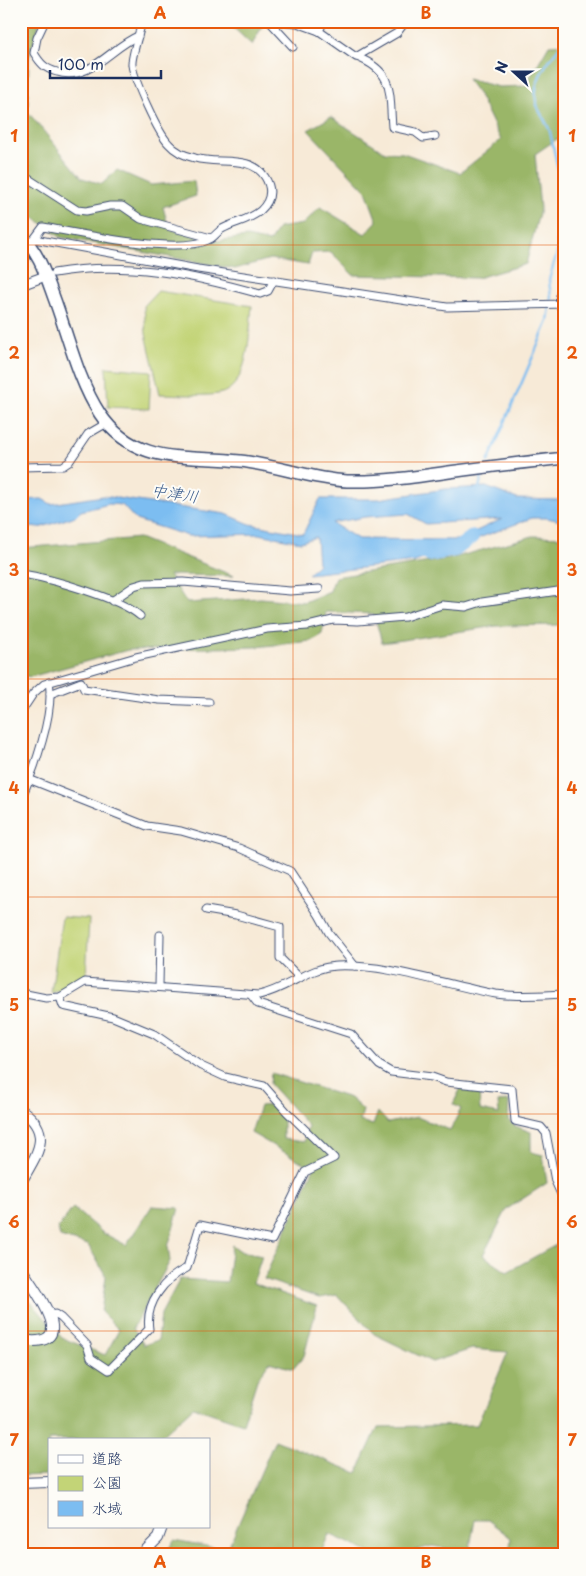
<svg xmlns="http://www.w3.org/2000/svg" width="586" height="1576" viewBox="0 0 586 1576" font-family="'Playpen Sans','Klee One',sans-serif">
<rect width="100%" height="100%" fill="#fdfcf7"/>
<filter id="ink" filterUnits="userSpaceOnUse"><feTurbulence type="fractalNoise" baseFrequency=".02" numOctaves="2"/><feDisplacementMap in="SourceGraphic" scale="10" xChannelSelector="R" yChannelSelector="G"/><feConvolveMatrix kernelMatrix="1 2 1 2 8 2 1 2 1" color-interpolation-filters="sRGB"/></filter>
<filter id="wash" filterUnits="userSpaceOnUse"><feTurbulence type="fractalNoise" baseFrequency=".0096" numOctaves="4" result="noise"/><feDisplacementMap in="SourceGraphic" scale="20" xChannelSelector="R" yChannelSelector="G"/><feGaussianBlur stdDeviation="1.12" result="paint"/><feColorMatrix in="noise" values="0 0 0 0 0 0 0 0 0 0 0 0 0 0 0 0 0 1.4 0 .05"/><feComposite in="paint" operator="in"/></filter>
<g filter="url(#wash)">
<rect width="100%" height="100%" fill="#f7ead7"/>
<g fill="#c3d477" stroke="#6f826a">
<path d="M158,291L252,306C249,331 250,389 218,394C200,397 179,394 160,394L146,334L144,306Z"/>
<polygon points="106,367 151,371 149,409 108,407"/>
<polygon points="62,917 89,919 86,978 80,977 68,988 51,993"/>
</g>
<g fill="#9ab668" stroke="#5a7263">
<polygon points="21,21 40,21 29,58 28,112 82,178 102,184 117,170 151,185 194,181 196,196 163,207 169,229 217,241 247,237 270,242 278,228 303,224 320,207 365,234 377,221 366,191 308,130 331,117 385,152 403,153 460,173 501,140 479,95 467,79 499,87 525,86 549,45 565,44 565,142 557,139 535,154 540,209 526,264 477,278 353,275 331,252 312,253 308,265 270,259 235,269 60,237 21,208"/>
<polygon points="226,21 265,21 252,45"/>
<polygon points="533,536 565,537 565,625 497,626 382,643 374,614 326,612 322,634 311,641 256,647 128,650 30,677 21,675 21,548 139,538 234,576 169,575 187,603 261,598 304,602 330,591 335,577 449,559"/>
<polygon points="271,1073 350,1098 363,1110 360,1121 373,1125 378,1112 388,1123 417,1117 450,1130 461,1109 453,1104 461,1088 479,1089 480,1110 499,1114 498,1102 509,1101 508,1120 515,1126 531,1132 531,1152 543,1155 547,1183 507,1209 483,1255 507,1272 565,1240 565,1555 509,1555 511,1538 488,1520 475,1520 469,1552 432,1546 398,1555 375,1555 329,1534 320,1555 165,1555 174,1540 227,1550 275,1440 357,1473 378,1427 477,1425 508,1352 472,1349 432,1362 374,1334 337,1295 319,1298 264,1279 317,1161 307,1165 251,1133 260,1106 272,1105 283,1119 283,1139 304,1142 308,1126 270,1084"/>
<polygon points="152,1206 179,1208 168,1247 170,1261 133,1328 144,1345 158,1340 161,1314 180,1279 227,1282 232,1245 242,1252 262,1256 253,1283 317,1306 304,1356 293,1369 269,1362 257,1380 243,1424 193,1407 157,1440 49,1440 49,1475 21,1476 21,1294 24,1294 62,1338 105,1355 119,1330 101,1312 106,1276 88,1245 60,1237 58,1228 73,1208 103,1233 126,1245"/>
</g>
<path fill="#7cbdf1" stroke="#4c76a8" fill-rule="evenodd" d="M486,487L517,499L565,500V522L547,518H532L415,562L308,574L318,564L316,537L301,542L259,534L188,536L136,520L122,505L109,504L81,511L76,516L42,527L21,528V500L42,499L51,504L103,496L226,514L250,524L303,534L320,499H378L446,489ZM408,514L426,524L502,519L457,540L358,539L332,523L365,517Z"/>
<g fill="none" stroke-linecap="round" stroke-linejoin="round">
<g stroke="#7cbdf1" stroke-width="2.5">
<path d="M565,40C550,59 528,82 538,108C542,117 548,124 550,132C555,152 556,170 565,188"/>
<polyline points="488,462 548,321 551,298 549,280 558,249 557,240 559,228 556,220 565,194"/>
<polyline points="479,488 483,472"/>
</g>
<polyline stroke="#7cbdf1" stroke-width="14" points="429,555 455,550 472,537"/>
</g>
</g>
<g filter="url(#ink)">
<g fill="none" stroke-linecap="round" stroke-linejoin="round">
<defs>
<g id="minor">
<path d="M45,21L37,38L34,53C40,63 45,69 57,72C90,82 111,47 138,36"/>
<polyline points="269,21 293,47"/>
<polyline points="278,21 297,23 319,31 356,57 397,33 406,21"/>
<polyline points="319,31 324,21"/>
<path d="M357,57C395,72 389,92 392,127L415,132L423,138L435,136"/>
<polyline points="21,174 77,210 86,211 110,206 122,206 141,219 211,238"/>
<path d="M34,239L43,227C78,233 176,255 208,240C214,238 217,232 222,229C235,222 249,220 260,211C271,201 273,190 265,177C251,154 218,165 195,158C186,156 175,151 169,144C158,133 134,80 132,65C131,57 140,31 142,21"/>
<polyline points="30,243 34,239 198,269 447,307 565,304"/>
<path d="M54,273C124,260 193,275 260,294L268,291L274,280"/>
<polyline points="559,305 565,248"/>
<polyline points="21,467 63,466 69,462 88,434 107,423"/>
<path d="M21,574C49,578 120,598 140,616"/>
<polyline points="112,601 134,586 144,583 183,582 290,591 319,589"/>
<polyline points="50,694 81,682 84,689 159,700 209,702"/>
<polyline points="21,712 33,694 44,684 136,657 267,629 308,626 333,620 358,621 405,617 442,605 466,607 482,602 565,590"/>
<polyline points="21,776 147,826 181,831 239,848 290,871 319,915 329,933 355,966"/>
<path d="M21,798C34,771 55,712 49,682"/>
<polyline points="206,910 236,915 280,927 280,958 300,978"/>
<polyline points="159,986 160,935"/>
<path d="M21,993L46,998L60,997L85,982L259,995C288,989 308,967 337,966C389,964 445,985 496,994C518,997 542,995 565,994"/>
<polyline points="251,995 258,1004 351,1034 379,1065 391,1072 432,1077 446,1082 512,1089 515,1121 541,1127 546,1133 555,1181 565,1203"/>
<path d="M51,1316L55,1314L61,1318L87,1345L91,1358L109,1370L149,1329C145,1303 164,1279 187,1268L200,1225L272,1240L305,1172L334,1158L287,1112L264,1086L225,1077L201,1066L154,1034L113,1017L63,1006L60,997"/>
</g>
<polyline id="tertiary" points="21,285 40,278"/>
<g id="secondary">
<path d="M21,1110C55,1133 36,1155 21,1182"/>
<path d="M21,1268C34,1290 84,1350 21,1340"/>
<polyline points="21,1483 49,1482"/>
<polyline points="141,1555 158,1538 162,1527"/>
</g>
<path id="trunk" d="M21,236C38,251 45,273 53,295C67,332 78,381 100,414C135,466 187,455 240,461C276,465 311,479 347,481C381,482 415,477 449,472C487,467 526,462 565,458"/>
</defs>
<use href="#minor" stroke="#3c4b70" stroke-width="9"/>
<use href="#tertiary" stroke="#3c4b70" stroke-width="11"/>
<use href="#secondary" stroke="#3c4b70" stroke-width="12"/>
<use href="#trunk" stroke="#3c4b70" stroke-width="14"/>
<use href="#minor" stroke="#fff" stroke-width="7"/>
<use href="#tertiary" stroke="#fff" stroke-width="9"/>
<use href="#secondary" stroke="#fff" stroke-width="10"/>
<use href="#trunk" stroke="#fff" stroke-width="11"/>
</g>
</g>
<path fill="none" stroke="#e8590c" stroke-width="1" stroke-opacity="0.55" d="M293,21V1555M21,245H565M21,462H565M21,679H565M21,897H565M21,1114H565M21,1331H565"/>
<g text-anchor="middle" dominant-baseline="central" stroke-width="4" stroke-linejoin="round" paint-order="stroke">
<g font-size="16" font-style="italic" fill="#385a8a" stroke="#fdfcf7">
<text transform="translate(175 492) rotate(9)">中津川</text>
</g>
</g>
<rect width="586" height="1576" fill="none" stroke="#fdfcf7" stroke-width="55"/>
<rect x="48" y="1438" width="162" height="90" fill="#fdfcf7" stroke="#a3aaba"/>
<rect x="58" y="1455" width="25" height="8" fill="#ffffff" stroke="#a3aaba"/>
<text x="92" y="1464" font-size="15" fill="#1b2f5e">道路</text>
<rect x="58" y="1476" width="25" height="15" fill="#c3d477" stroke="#a3aaba"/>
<text x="92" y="1488" font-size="15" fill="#1b2f5e">公園</text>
<rect x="58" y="1501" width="25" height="15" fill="#7cbdf1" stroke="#a3aaba"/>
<text x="92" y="1514" font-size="15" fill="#1b2f5e">水域</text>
<g transform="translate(514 72) rotate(291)" stroke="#fdfcf7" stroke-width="4" paint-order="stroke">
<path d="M0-4L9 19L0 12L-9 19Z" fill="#1b2f5e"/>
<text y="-8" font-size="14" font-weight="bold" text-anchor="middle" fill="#1b2f5e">N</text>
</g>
<path d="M50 70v8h111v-8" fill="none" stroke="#1b2f5e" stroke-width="2.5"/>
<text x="58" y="70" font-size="15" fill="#1b2f5e" stroke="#fdfcf7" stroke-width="4" paint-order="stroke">100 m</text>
<rect x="28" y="28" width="530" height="1520" fill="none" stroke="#e8590c" stroke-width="2"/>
<g font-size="16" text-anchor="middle" font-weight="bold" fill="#e8590c">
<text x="160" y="19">A</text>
<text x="426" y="19">B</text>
<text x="14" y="142">1</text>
<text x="572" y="142">1</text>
<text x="14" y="359">2</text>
<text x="572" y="359">2</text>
<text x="14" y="576">3</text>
<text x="572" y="576">3</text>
<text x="14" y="794">4</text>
<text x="572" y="794">4</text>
<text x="14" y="1011">5</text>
<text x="572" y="1011">5</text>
<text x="14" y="1228">6</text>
<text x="572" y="1228">6</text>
<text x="14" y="1446">7</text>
<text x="572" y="1446">7</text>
<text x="160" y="1568">A</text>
<text x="426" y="1568">B</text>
</g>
</svg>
